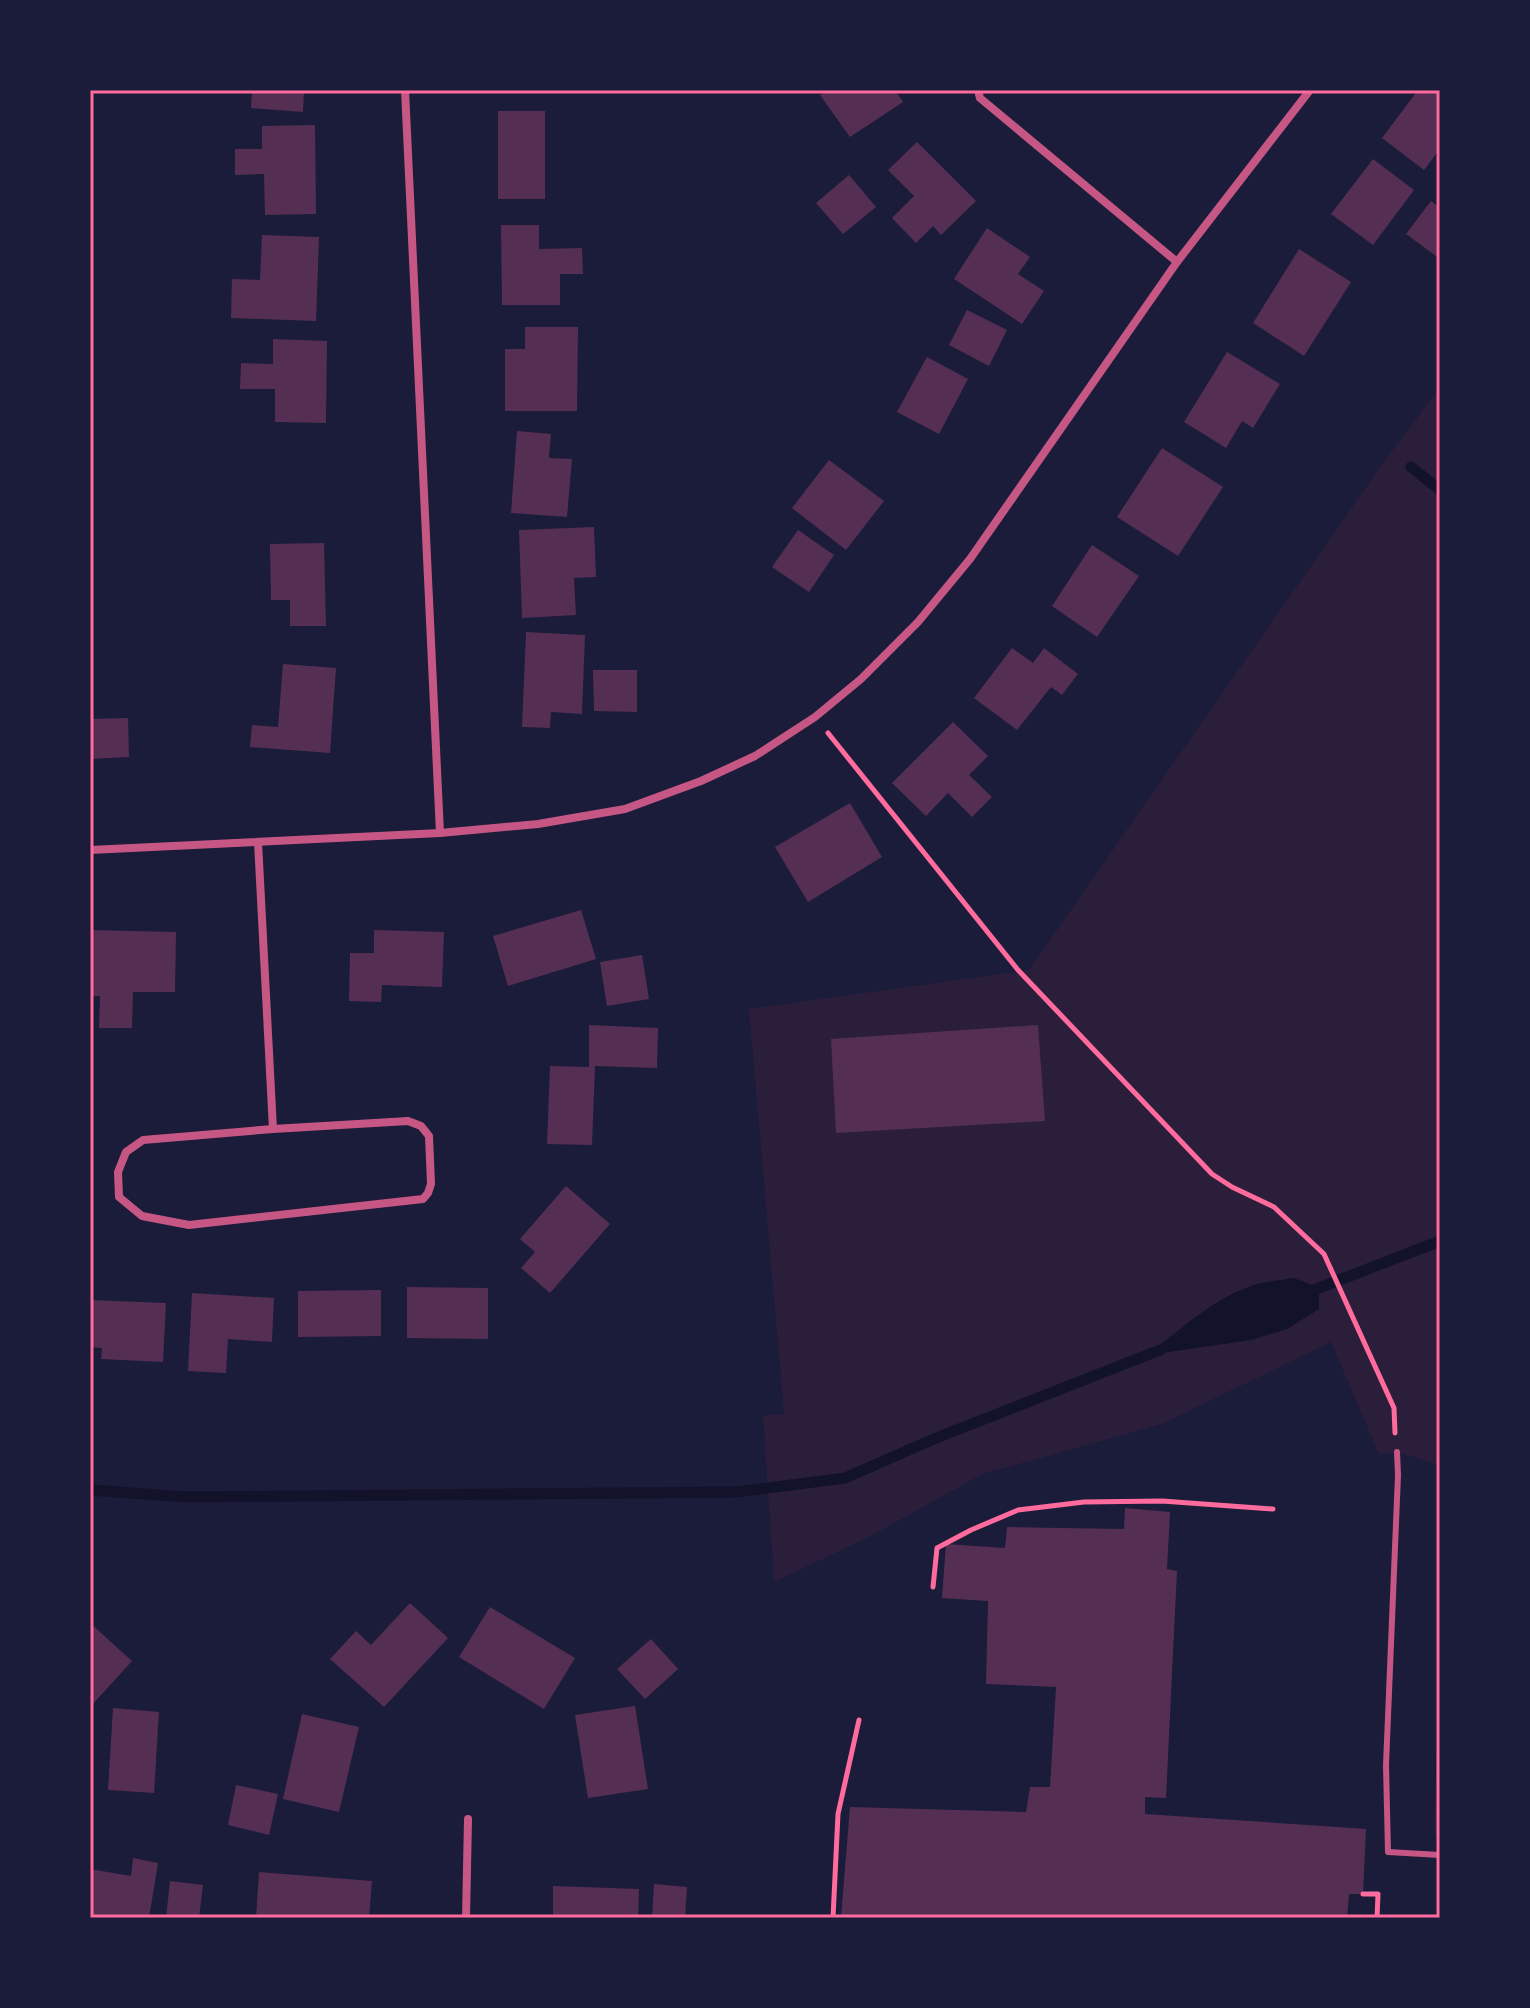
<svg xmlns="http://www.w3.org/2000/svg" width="1530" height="2008" viewBox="0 0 1530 2008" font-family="'Open Sans',sans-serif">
<rect width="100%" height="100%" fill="#1b1b3a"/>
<g fill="#2a1e3b">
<polygon points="1440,387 1440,1465 1397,1452 1379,1454 1331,1342 1162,1424 983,1474 867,1538 774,1582 763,1416 784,1414 749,1009 1029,970 1378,470"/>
<polygon points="1440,1638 1440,1834 1434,1834"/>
</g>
<path fill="#12122b" d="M1294,1278L1319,1288V1309L1287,1329L1251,1340L1148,1355C1182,1328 1215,1297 1257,1284C1269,1281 1282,1280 1294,1278Z"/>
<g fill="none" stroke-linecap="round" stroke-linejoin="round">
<g stroke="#12122b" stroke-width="11">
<polyline points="1411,467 1440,490"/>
<polyline points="1306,1293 1440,1241"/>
<polyline points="90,1490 186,1497 737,1492 845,1478 936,1438 1160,1350"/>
</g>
</g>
<g fill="#542f53">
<polygon points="252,90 304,90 303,112 251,108"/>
<polygon points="828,90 895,90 903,102 850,137 820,95"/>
<polygon points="1418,90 1440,90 1440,149 1424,170 1382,138"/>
<rect x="498" y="111" width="47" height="88"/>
<polygon points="315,125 316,214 265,215 264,174 235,175 235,149 262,149 262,126"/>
<polygon points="917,142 976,201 941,235 933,226 916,243 892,218 914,196 888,170"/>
<polygon points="1373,159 1414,190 1373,245 1331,214"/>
<polygon points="849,175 876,207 843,234 816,203"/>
<polygon points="1431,201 1440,208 1440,259 1406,234"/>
<polygon points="501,225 539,225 539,249 582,248 583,274 560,274 560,305 502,305"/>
<polygon points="987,228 1030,257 1018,274 1044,291 1022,324 954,279"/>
<polygon points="262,235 319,237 316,321 231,318 232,279 260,280"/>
<polygon points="1299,249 1351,282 1304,356 1253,323"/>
<polygon points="967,310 1007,330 989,366 949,345"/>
<polygon points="525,327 578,327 577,411 505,411 505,349 525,349"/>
<polygon points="273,339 327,341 326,423 275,422 275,389 240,389 241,363 273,364"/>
<polygon points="1227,352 1280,384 1253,428 1242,421 1226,448 1184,422"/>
<polygon points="927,357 968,379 939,434 897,412"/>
<polygon points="517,431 551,434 549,458 572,459 567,517 511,513"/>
<polygon points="1162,448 1223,487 1178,556 1117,517"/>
<polygon points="829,460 884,501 846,550 792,508"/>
<polygon points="594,527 596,577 574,578 576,615 522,618 519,530"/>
<polygon points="798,530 834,555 809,592 772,567"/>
<polygon points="324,543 326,626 290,626 290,600 271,600 270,544"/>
<polygon points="1092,545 1139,576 1097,637 1052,606"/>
<polygon points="526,632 585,635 582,714 551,712 550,728 522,727"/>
<polygon points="1012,648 1033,663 1044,648 1078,674 1062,695 1051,687 1017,730 974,698"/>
<polygon points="283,664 336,668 330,753 250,747 252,725 278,727"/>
<polygon points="593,670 637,670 637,712 594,711"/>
<polygon points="128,718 129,757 90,759 90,719"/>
<polygon points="953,722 988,756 969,775 992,797 972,817 948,793 926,816 892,783"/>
<polygon points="850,803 882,857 808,902 775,847"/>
<polygon points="581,910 596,959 508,986 493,936"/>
<polygon points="90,930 176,932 175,992 133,992 132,1028 99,1028 100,996 90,996"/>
<polygon points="374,930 444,932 442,987 382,985 381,1002 349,1001 350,953 374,953"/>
<polygon points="642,955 649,999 607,1006 600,962"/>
<polygon points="589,1025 658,1028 657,1068 595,1066 592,1145 547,1144 550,1066 589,1067"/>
<polygon points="1038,1025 1045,1121 836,1133 831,1039"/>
<polygon points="566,1186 610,1224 550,1293 521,1268 535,1252 520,1239"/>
<polygon points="407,1287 488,1288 488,1339 407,1338"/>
<polygon points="381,1290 381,1336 298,1337 298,1291"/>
<polygon points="192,1293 274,1298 272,1342 228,1339 226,1373 188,1371"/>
<polygon points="90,1300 166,1303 163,1362 101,1359 102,1348 90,1347"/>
<polygon points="1125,1508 1170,1512 1167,1569 1177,1571 1166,1798 1145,1797 1145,1814 1366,1829 1363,1894 1349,1894 1347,1918 841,1917 850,1807 1026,1812 1030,1787 1050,1787 1056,1687 986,1684 988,1601 942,1598 946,1544 1005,1548 1007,1527 1124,1529"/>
<polygon points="410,1603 448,1638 384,1707 330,1659 356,1631 371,1645"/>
<polygon points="490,1607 575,1658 544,1709 459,1657"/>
<polygon points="90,1623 132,1661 92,1705 90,1703"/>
<polygon points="651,1639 678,1669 645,1699 617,1669"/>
<polygon points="635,1706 648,1789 588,1798 575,1715"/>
<polygon points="113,1708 159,1712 154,1793 108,1790"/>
<polygon points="302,1714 359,1727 339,1812 283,1799"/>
<polygon points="236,1785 278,1794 269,1835 228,1825"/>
<polygon points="133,1858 158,1863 149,1918 90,1918 90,1869 131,1876"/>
<polygon points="259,1872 372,1881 369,1918 256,1918"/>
<polygon points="170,1881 203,1885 199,1918 166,1918"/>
<polygon points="654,1884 687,1887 685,1918 652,1918"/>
<polygon points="553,1886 639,1889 638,1918 553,1918"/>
</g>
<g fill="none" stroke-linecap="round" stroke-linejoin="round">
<g stroke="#ff6b9d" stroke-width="5">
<polyline points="828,733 1018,970 1212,1174 1232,1187 1274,1207 1324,1254 1394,1408 1395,1433"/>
<polyline points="933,1587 937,1548 971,1530 1018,1510 1084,1502 1162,1501 1273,1509"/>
<polyline points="1363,1894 1378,1894 1377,1918"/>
<polyline points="833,1918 838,1814 859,1720"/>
</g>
<polyline stroke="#c65784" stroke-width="6" points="1397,1452 1398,1475 1386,1765 1388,1852 1440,1855"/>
<g stroke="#c65784" stroke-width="8">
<polyline points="405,90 440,833"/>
<polyline points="978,90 980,98 1177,262"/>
<polyline points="258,842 273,1129"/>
<polyline points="90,850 440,833 538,824 625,809 701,781 755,756 815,717 861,679 918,622 970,559 1177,262 1310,90"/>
<polygon points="408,1121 421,1126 429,1136 431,1184 428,1193 423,1199 189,1225 142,1216 119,1197 118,1172 126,1152 143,1140 273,1129"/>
<polyline points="466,1918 468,1819"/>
</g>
</g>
<rect width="1530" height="2008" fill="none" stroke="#1b1b3a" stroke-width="184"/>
<rect x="92" y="92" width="1346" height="1824" fill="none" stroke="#ff6b9d" stroke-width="3"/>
</svg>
